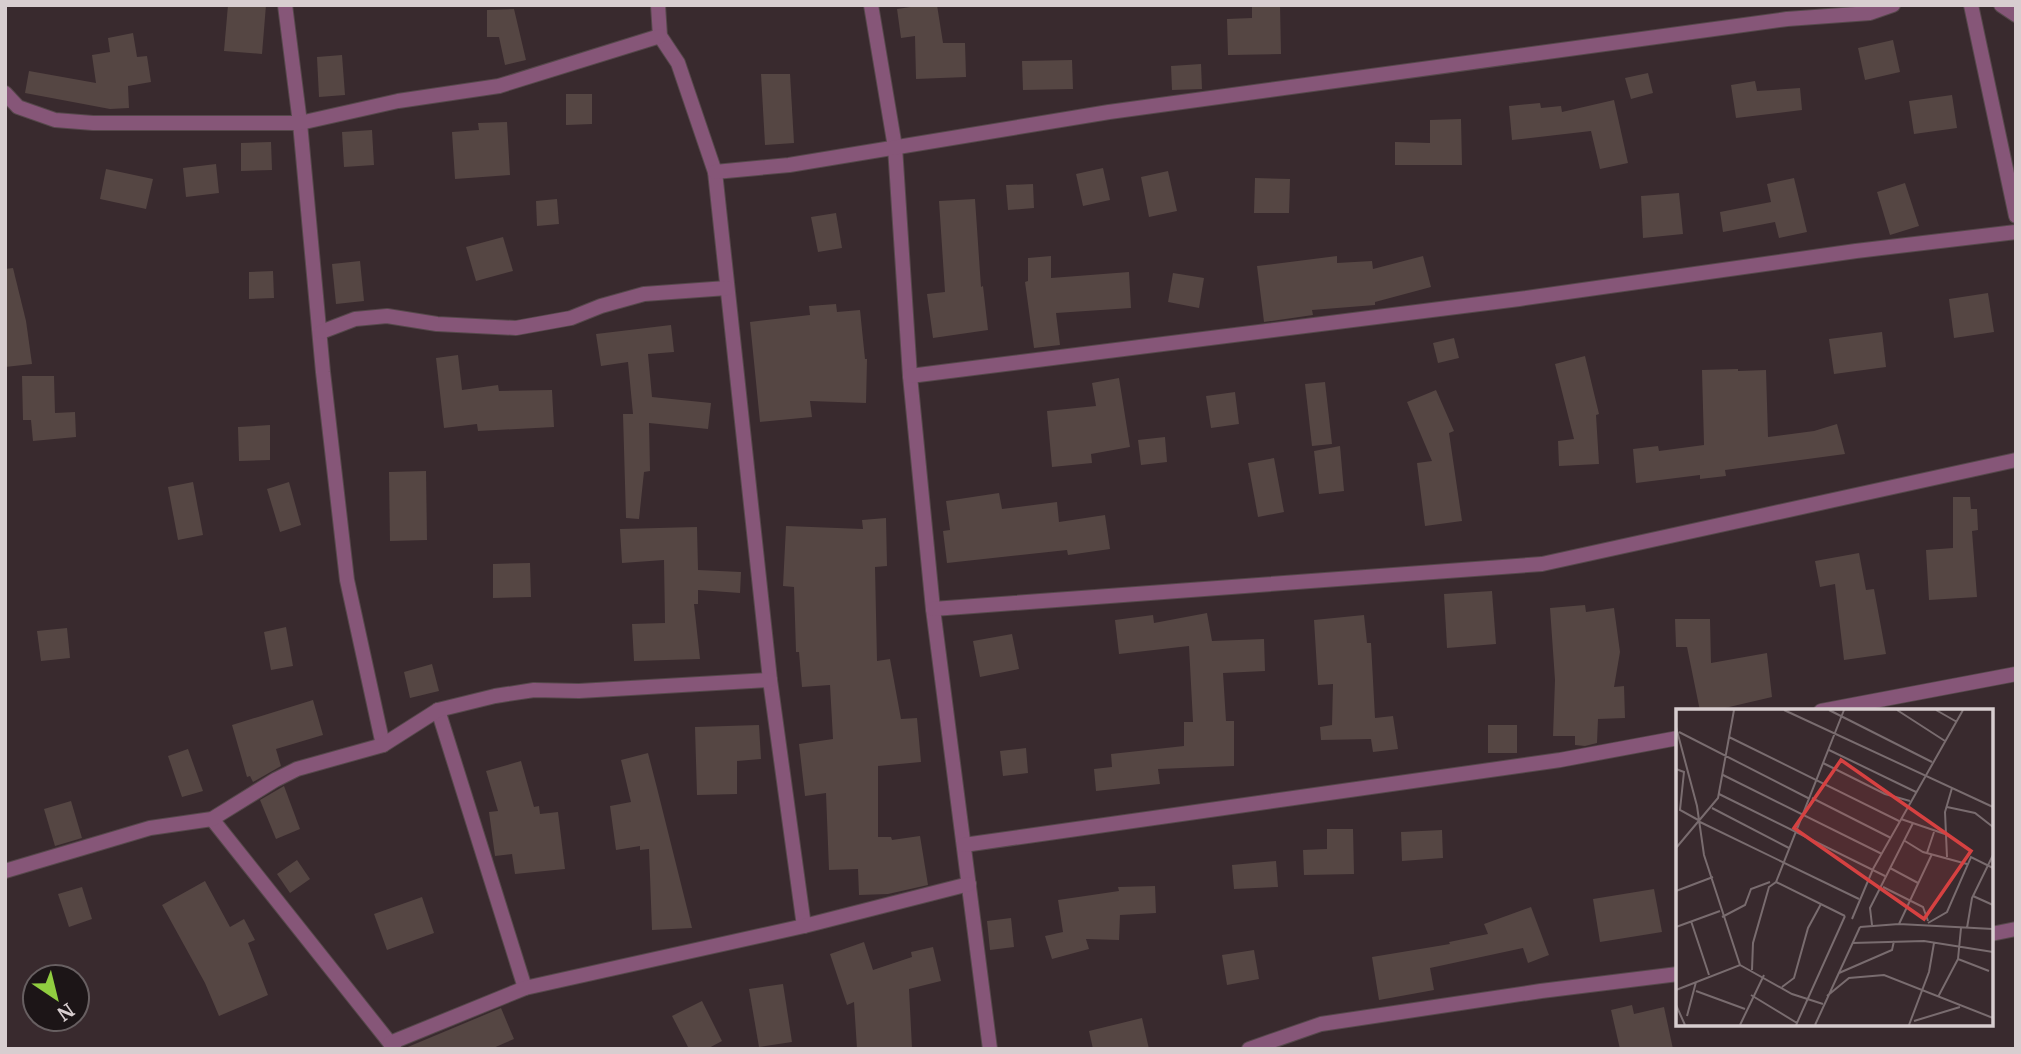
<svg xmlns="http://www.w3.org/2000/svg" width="2021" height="1054" viewBox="0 0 2021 1054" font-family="Merriweather,serif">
<rect width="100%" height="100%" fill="#392a2e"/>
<g fill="#554643">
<polygon points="228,5 266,5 262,54 224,51"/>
<polygon points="924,5 937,5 943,43 965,43 966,77 916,79 915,36 901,38 897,9"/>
<polygon points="1252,5 1280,5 1281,54 1228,55 1227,19 1252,18"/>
<polygon points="514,9 526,60 505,65 499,37 487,37 487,10"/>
<polygon points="133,33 137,57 147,56 151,82 128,86 129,108 110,109 25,93 29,71 96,83 92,55 110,52 108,38"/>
<polygon points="1893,40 1900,72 1865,80 1858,48"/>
<polygon points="342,55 345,95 319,97 317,57"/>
<polygon points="1072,60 1073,89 1023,90 1022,61"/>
<polygon points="1201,64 1202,89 1172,90 1171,66"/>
<polygon points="1648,73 1653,93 1631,99 1625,78"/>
<polygon points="761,74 790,74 794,143 765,145"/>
<polygon points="1755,81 1757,91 1800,88 1802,110 1736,118 1731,85"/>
<polygon points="566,94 592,94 592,124 566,125"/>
<polygon points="1952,95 1957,128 1914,134 1909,101"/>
<polygon points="1614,100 1628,163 1600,169 1591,131 1512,140 1509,106 1540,103 1541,108 1561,106 1562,112"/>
<polygon points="1461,119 1462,165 1395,165 1395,142 1430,143 1430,120"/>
<polygon points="507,122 510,175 455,179 452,132 479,130 478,123"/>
<polygon points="372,130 374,165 344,167 342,132"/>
<polygon points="271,142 272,170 241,171 241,143"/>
<polygon points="216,164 219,193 186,197 183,168"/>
<polygon points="1103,168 1110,200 1083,206 1076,174"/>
<polygon points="106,169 153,179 146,209 100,199"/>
<polygon points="1168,171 1177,211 1149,217 1141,177"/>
<polygon points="1255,178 1290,179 1289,213 1254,213"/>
<polygon points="1794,178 1807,232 1779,238 1775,222 1723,232 1720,212 1771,202 1767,184"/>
<polygon points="1905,183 1919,226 1890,235 1877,192"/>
<polygon points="1033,184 1034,208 1008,210 1006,185"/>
<polygon points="1679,193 1683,234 1643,238 1641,196"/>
<polygon points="557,199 559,224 537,226 536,201"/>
<polygon points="975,199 981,287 983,286 988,330 933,338 927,294 945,292 939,201"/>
<polygon points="836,213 842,248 818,252 811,217"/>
<polygon points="503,237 513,271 476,281 466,247"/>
<polygon points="1051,256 1051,278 1129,272 1131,308 1056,313 1060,345 1034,348 1025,282 1028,281 1028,258"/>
<polygon points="1337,256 1337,263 1372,261 1373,269 1423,256 1431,287 1375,302 1375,305 1312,310 1313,315 1264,322 1257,266"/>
<polygon points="360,261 364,301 336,304 332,264"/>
<polygon points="13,268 26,321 32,364 5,367 5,269"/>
<polygon points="273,271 274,298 249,299 249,272"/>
<polygon points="1173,273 1204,278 1199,308 1168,302"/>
<polygon points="1988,293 1994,332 1954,338 1949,299"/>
<polygon points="836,304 837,312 860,310 865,359 867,359 866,403 810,401 812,417 760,422 750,322 810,315 809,306"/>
<polygon points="671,325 674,352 648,354 652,397 711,403 708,429 649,423 650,471 644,472 639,519 626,518 623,414 633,414 628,362 601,366 596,334"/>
<polygon points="1882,332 1886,367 1834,374 1829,339"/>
<polygon points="1454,338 1459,358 1438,363 1433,343"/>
<polygon points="458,355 462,390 498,385 499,391 552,390 554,427 478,431 477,424 444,428 436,358"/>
<polygon points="1585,356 1599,414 1596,415 1599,464 1559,466 1558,441 1574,439 1555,364"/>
<polygon points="1738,369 1738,371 1766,370 1768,437 1814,431 1837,424 1845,454 1725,470 1726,476 1700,479 1700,475 1636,483 1633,449 1658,446 1659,451 1704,445 1702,370"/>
<polygon points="22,376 54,376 55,413 75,412 76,437 33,441 31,420 23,420"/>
<polygon points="1119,378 1130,447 1091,454 1092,463 1052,467 1047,411 1096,406 1092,383"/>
<polygon points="1325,382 1332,444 1312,446 1305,384"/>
<polygon points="1436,390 1454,431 1449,433 1462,521 1425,526 1417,463 1432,461 1407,402"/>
<polygon points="1235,392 1239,424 1211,428 1206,396"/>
<polygon points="270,425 270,460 239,461 238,427"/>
<polygon points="1165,437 1167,462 1141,465 1138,440"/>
<polygon points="1340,446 1344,491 1319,494 1314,451"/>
<polygon points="1274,458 1284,512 1258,517 1248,463"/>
<polygon points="426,471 427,540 390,541 389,472"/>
<polygon points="193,482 203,535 178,540 168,487"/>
<polygon points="289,482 301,525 280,532 267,489"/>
<polygon points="999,493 1002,509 1057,502 1059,522 1105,515 1110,549 1068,555 1067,550 947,563 943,531 950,530 946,501"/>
<polygon points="1953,497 1970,497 1971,509 1977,509 1978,530 1972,531 1977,597 1929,600 1926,550 1953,548"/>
<polygon points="886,518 887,566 875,567 877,661 890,659 901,719 917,718 921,762 878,766 878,837 891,837 892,840 920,836 928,885 888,894 859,895 858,869 829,870 826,793 805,796 799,744 833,739 830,685 802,687 799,652 796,652 794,587 783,586 786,526 863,529 862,520"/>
<polygon points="697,527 698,570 741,572 740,593 698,590 698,604 694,604 700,659 634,661 632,624 665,623 664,560 622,563 620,529"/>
<polygon points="1859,553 1866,590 1874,589 1886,654 1844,660 1835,584 1820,587 1815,561"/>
<polygon points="530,563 531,597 493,598 493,564"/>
<polygon points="1492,591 1496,644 1447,648 1444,594"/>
<polygon points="1585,605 1586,612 1614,608 1620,652 1614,687 1624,686 1625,718 1598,719 1597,743 1585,746 1575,745 1575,736 1553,736 1555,680 1550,608"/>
<polygon points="1207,613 1212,641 1264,639 1265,671 1223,673 1226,721 1234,721 1234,766 1158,769 1160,784 1096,791 1094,769 1112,767 1111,754 1184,746 1184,722 1193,722 1189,646 1119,654 1115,620 1153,615 1154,623"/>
<polygon points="1364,615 1367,643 1371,643 1375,718 1393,716 1398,749 1373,752 1371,739 1321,740 1320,727 1332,725 1333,684 1318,685 1314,620"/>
<polygon points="1675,619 1710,619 1711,663 1767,653 1772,697 1712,711 1700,711 1687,647 1676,647"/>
<polygon points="286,627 293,666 271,670 264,632"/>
<polygon points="67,628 70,658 41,661 37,631"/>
<polygon points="1012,634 1019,669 980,677 973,641"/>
<polygon points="432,664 439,691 410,698 404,672"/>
<polygon points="313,700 323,735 276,749 281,766 253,782 250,776 247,777 232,725"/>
<polygon points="759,725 761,759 737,761 737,794 697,795 695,727"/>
<rect x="1488" y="725" width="29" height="28"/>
<polygon points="1026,748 1028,773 1003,776 1000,751"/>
<polygon points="188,749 203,791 182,797 168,756"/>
<polygon points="648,753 657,788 692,928 652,930 649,849 640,850 640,846 616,850 610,806 631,802 621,760"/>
<polygon points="521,761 534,807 539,806 540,814 558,812 565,869 515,874 512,854 495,856 489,812 498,811 486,771"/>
<polygon points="284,786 300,829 276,839 260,800"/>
<polygon points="71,801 82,838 55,846 44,809"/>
<polygon points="1327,829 1353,829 1354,874 1304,875 1303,850 1327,849"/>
<polygon points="1442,830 1443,858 1402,861 1401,832"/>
<polygon points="297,860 310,879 290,893 277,874"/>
<polygon points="1276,861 1278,887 1234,889 1232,865"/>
<polygon points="205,881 230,927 244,919 255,940 248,943 268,995 219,1016 205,983 162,905"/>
<polygon points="1155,886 1156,913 1120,915 1119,940 1086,939 1089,949 1052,959 1045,936 1063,932 1058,900 1119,891 1118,887"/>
<polygon points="82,887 92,919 69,927 58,894"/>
<polygon points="1654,889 1662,932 1600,942 1593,899"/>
<polygon points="422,897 434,933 387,950 374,914"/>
<polygon points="1531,907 1549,955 1528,963 1523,948 1430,968 1434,990 1379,1000 1372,957 1450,944 1449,942 1488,934 1484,924"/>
<polygon points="1011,918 1014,947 990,950 987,921"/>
<polygon points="864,942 873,970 912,957 911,952 933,947 941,981 909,989 912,1048 857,1049 854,1002 847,1005 830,954"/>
<polygon points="1254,950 1259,979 1227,985 1222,955"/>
<polygon points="783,984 792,1042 759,1047 749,989"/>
<polygon points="702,1001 722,1041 707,1049 689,1049 672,1016"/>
<polygon points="1632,1005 1634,1014 1664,1007 1673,1049 1620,1049 1611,1010"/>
<polygon points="501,1008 514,1039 491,1049 403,1049"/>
<polygon points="1142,1018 1149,1049 1093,1049 1089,1031"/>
</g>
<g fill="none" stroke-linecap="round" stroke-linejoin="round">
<defs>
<g id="street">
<polyline points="285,5 300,123 323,372 347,580 383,745"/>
<polyline points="658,5 660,36 678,63 715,172 770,680 804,926"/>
<polyline points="871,5 895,147 910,376 933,609 990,1049"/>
<polyline points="1971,5 2016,216"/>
<polyline points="2001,5 2016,15"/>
<polyline points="5,93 18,107 55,120 93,123 300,123 398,101 499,86 660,36"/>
<polyline points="715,172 789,165 1109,112 1787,19 1870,13 1893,5"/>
<polyline points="321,332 355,319 387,316 437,324 516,328 571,318 601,306 644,294 727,288"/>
<polyline points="910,376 1519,299 1856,251 2016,232"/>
<polyline points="933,609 1542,564 2016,460"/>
<polyline points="438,710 525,988"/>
<polyline points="1821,711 2016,674"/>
<polyline points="212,819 394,1048"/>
<polyline points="964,845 1560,760 1678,738"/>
<polyline points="5,871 150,828 212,819 275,780 297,769 383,745 438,710 495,696 534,690 579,691 770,680"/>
<polyline points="1991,934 2016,929"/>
<polyline points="390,1043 525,988 804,926 969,884"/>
<polyline points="1249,1049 1321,1024 1541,991 1678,974"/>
</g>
</defs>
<use href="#street" stroke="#56484b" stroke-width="16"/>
<use href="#street" stroke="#865678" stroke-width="14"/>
</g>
<g transform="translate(1676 709)">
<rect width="317" height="317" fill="#392a2e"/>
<path fill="none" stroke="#796c6f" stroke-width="2" d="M108,1L317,98M153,1L256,53M221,1L269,32M260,1L281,13M0,18L21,97L28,146L64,256M3,23L134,90M53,28L223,112M153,41L240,83M147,54L209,85L234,92M0,60L8,63L4,101L24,112M47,66L206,145M43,85L209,167M136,89L215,129M271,98L299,104L317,118M36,99L113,139M225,110L269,125M24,113L183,190M229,132L247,143L291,155M0,139L42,89L58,1M251,144L258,123M271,148L269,103L276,79M214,159L242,174M100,173L169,207M207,178L247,198L252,212M0,182L37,168M297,187L317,196M46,208L69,196L75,180L94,173M176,210L197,160L287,1M15,212L33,266M252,214L271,203L295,148L317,159M223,215L256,145M196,216L194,199L237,114M0,218L44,202M184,218L223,215L317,220M291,219L296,189L317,146M176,234L248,232L317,243M282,250L313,262M76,261L77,234L93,178L100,173L168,1M163,264L216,241L218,232M106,278L118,269L132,219L145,195M0,281L64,256L116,285L147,295M20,282L69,300M75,286L121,314M151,287L173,269L208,266L317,309M262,288L282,250L285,219M0,296L9,316M11,307L20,273M238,312L284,298M64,316L88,266M120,316L169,207M139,316L184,218M233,316L253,263L258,234"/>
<path fill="#d64141" fill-opacity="0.15" stroke="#d64141" stroke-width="3.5" d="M165,51L295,142L248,210L118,119Z"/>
<rect width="317" height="317" fill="none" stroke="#d8ced0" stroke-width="3.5"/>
</g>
<rect width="2021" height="1054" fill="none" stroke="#d8ced0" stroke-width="14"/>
<g transform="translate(56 998) rotate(145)"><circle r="33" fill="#1c1517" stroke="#675f61" stroke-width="2"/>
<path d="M0-5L12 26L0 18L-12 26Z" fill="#90cd40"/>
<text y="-10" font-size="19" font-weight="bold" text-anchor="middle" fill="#d8ced0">N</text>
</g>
</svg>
